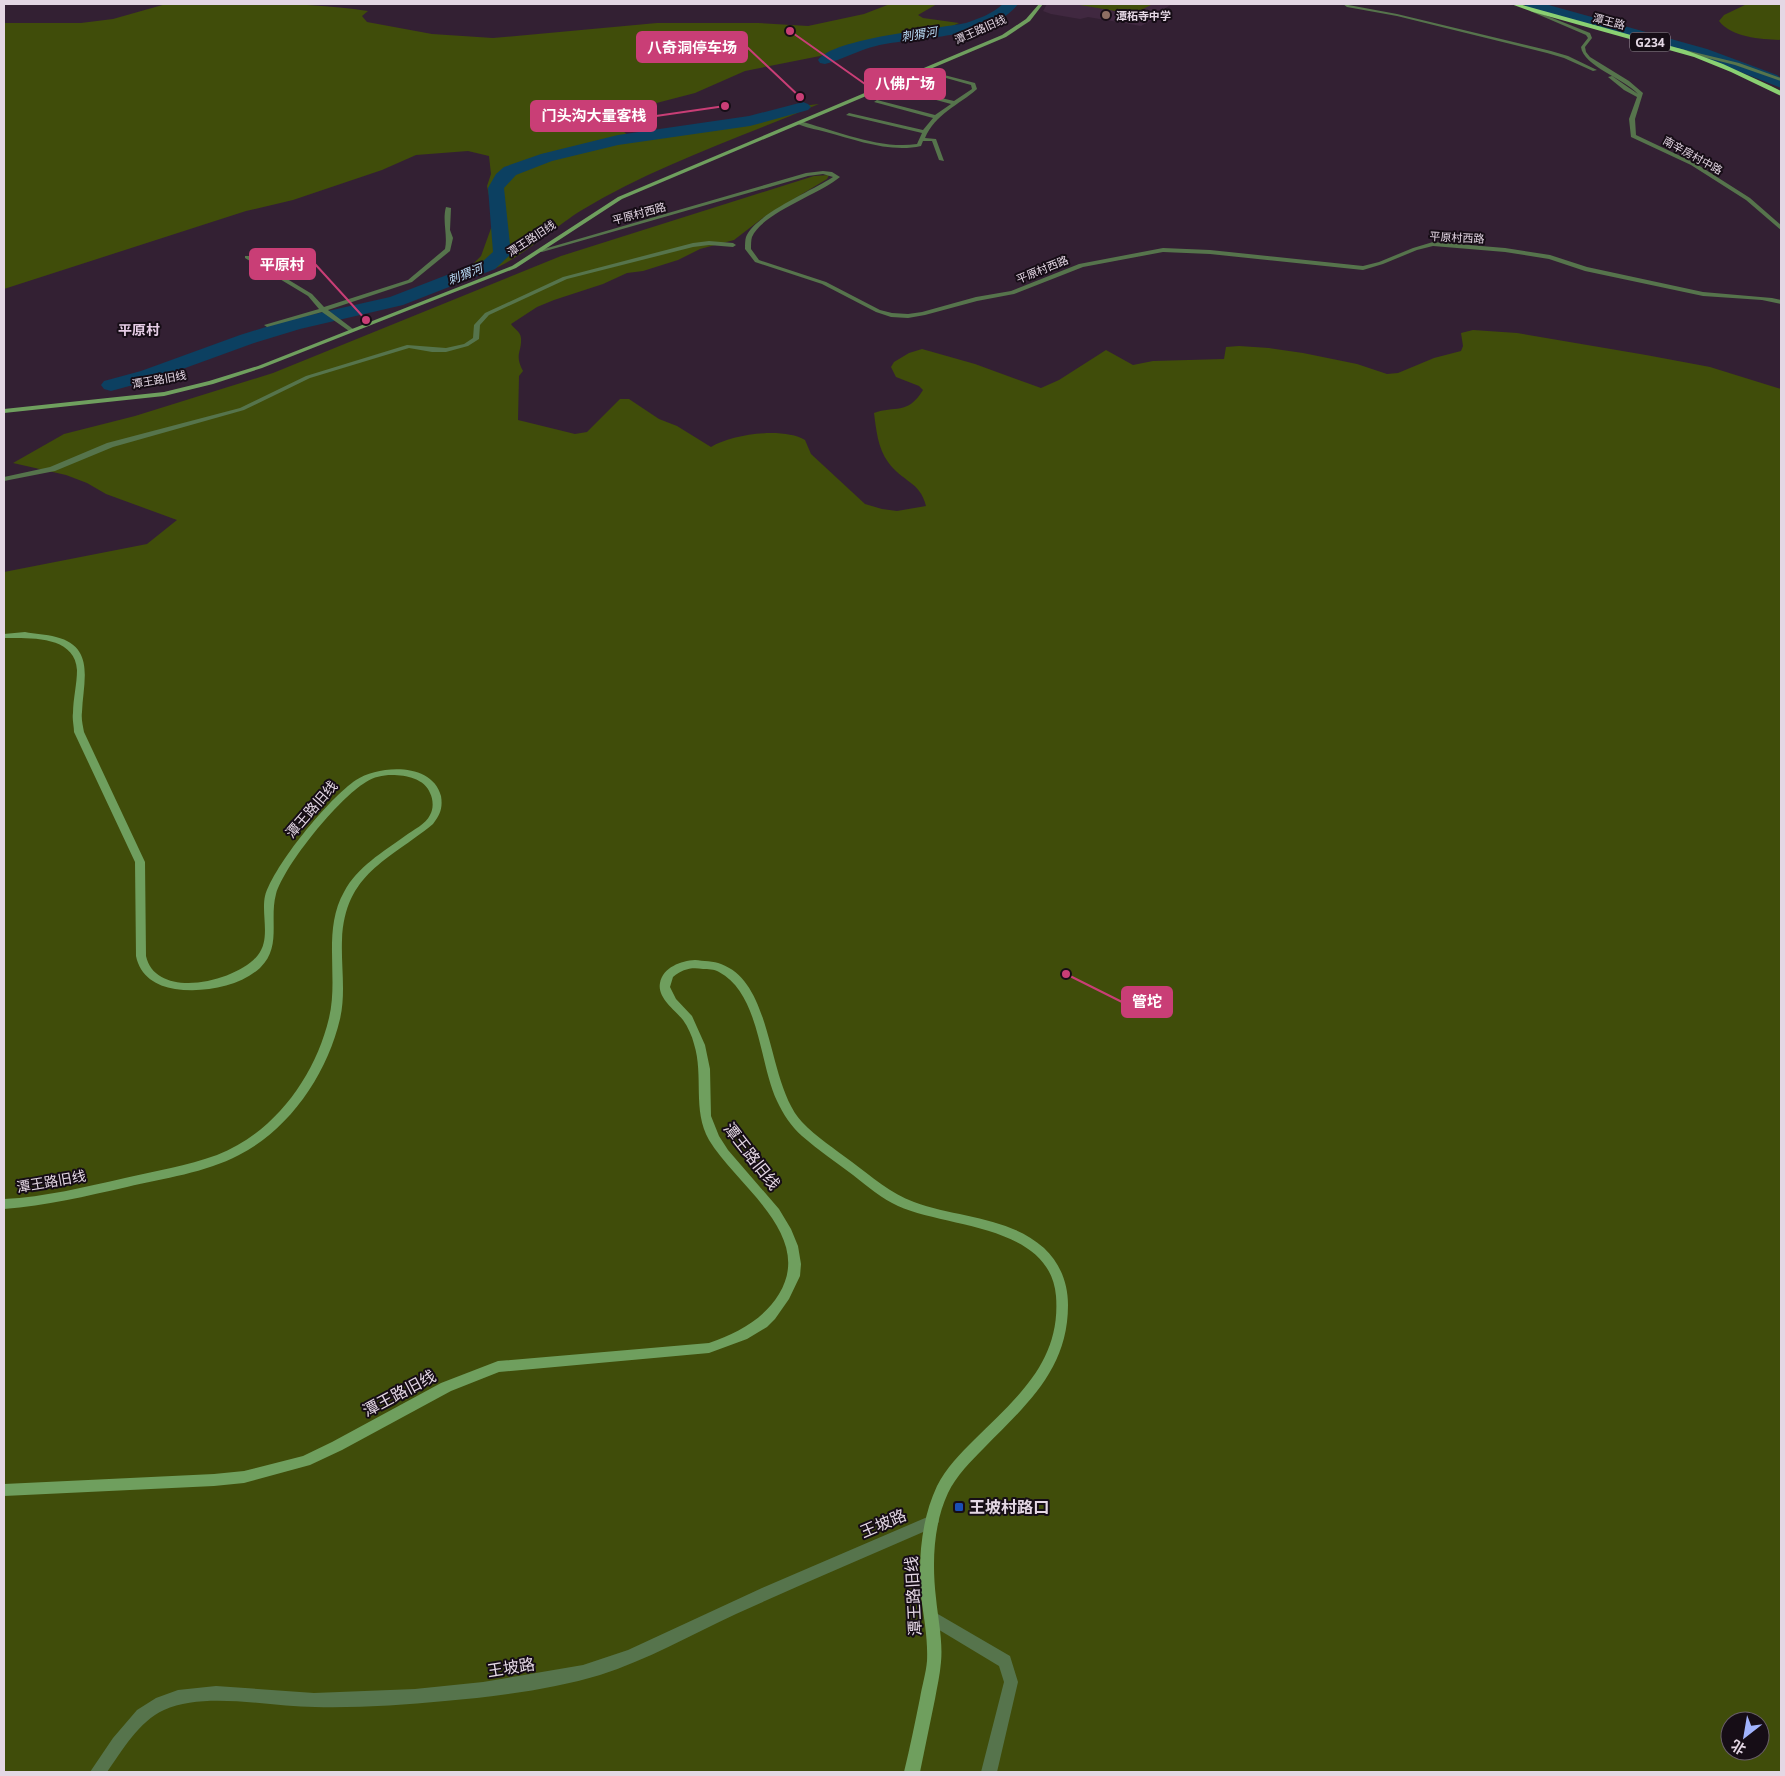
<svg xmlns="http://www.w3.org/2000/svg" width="1785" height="1776" viewBox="0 0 1785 1776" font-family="'Noto Sans','Noto Sans SC',sans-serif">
<rect width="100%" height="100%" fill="#332033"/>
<polygon fill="#402840" points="1047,4 1172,4 1148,19 1152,20 1141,26 1088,17 1080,19 1051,14 1043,11"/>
<g fill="#404d0a" fill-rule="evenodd">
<path d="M166,4C233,4 301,1 368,11L362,16L367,22L432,34L493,38L657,23H758L808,26L864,14L890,4H937L918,15L923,18L959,23L948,28L862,42L820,56L745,71L695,93L645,106L631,114L623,124L622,130L633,140L736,122L793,107L819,104C741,137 654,166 582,210C558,224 504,273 478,273C475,273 471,271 467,270L481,256L494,220L487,186L491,174L489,156L468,151L416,155L382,170L293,200L246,211L4,289V23H81L113,19Z"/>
<polygon points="1074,4 1153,4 1133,14"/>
<path d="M1747,4H1781V40C1761,39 1732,38 1719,21L1724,15Z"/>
<path d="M829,175L827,179L764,217L734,240L700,249L678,260L643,271L627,273L603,284L554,300L537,307L511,324C514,329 520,331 521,338C522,352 514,354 523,371L519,376L518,420L575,434L587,432L620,399H629L659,419L677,426L711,447C732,434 783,427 805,440L811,454L865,504L882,509L897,511L926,506C920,481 902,482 888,462C878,449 876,429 874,413C895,405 907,416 923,390L919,386L896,377L891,367L894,362L909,353L922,349L975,364L1041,388L1059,380L1106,350L1133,365L1153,361L1224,359L1226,347L1239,346L1269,348L1303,353L1357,364L1387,374L1398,373L1434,358L1461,351L1463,346L1461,333L1473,330L1517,333L1646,355L1710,367L1781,389V1772H4V572L147,544L177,520L106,494L87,483L66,475L13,463L64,434L135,416L273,373L561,256L814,176ZM1730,1721H1760V1751H1730Z"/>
</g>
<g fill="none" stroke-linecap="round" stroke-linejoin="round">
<g fill="#0c4061" fill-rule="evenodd">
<path d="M1003,4H1018C991,40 916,36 876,46C858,50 842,60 825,64L820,63L818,60C834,38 936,29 966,23C980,18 992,14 1003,4Z"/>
<polygon points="1524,4 1545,4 1707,49 1777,75 1781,78 1781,88 1697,55 1526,7"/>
<polygon points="803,102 808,104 811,107 808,110 750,126 618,145 552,161 516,175 504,188 511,254 495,269 403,305 300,329 254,343 155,379 111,391 104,389 101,385 104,381 141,371 240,335 288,320 390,297 483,261 493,252 488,188 496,174 504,167 541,154 618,135 749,116"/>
</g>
<g fill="#56744c" fill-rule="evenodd">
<polygon points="1343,4 1397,14 1551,51 1568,56 1597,70 1593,71 1564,58 1547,53 1397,16 1347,7"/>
<path d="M1530,9L1590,33L1592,38L1585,47L1586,52L1590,57L1629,81L1643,93L1635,119L1636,135L1695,163L1750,198L1781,225V230L1746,200L1691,165L1631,137L1629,119L1637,97L1624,90L1608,77L1612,76L1638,94C1625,79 1583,66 1581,47L1588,38L1586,35L1530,11Z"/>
<polygon points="1677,48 1739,63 1781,78 1781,81 1735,65 1675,50"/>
<path d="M921,69L975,83L977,89C959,105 935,114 925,138L936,139L944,161L939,160L932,141H923L921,146C890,153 856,140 826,132C816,129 805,128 796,123L799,121C834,130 880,150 917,144L922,133L846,115L849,113L923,130L933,118L874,102L877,100L935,115L951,104L903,91V89L954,101L972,89L971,85L921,71Z"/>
<path d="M823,171L832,172L840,177C820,194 762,213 752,237C751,240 751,245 751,249L759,260L826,282L880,310L892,313L908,314L922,312L976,297L1011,291L1079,264L1163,248L1210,250L1363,266L1379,262L1413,248L1433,242L1505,248L1550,255L1587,267L1703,292L1772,298L1781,300V304L1762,300L1703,296L1585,271L1549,259L1505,252L1433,246L1417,250L1383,264L1363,270L1210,254L1163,252L1083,267L1014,294L977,301L925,315L908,318L891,317L876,312L822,284L755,262L745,249C745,245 745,240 746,237C755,214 812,191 833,177L823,174L808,176L542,252L537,251L806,173Z"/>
<path d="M446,207L451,208L450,230L453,238L450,251L412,282L328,310L353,329V331H349L322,312L267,327L264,325L319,309L308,296L245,258V256H249L312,294L324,307L408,280L445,249C448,235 442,221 446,207Z"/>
<polygon points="709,241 733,243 736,245 733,247 709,245 693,247 567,279 489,315 480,325 479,339 468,346 446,352 432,352 409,348 310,378 244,410 113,447 55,471 4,481 4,477 50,467 107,443 240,408 306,376 407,345 446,348 464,344 473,338 474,325 485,313 563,277 693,243"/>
<polygon points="931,1610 1010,1656 1018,1682 997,1772 981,1772 1004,1682 999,1666 926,1622 924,1617 926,1612"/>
</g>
<path fill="#56744c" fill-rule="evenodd" d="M932,1515L937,1516L939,1521L937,1526C870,1555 802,1584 736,1614C691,1635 647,1660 600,1675C553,1689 495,1697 445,1701C402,1705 359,1708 315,1707C270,1707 206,1691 164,1710C139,1721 122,1751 107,1772H90L113,1738L137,1710L156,1698L178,1690L216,1686L314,1693L415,1689L483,1682L583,1665L628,1650L762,1588Z"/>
<g fill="#6f9f5e" fill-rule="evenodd">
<polygon points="1039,4 1043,4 1030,21 1006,37 622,199 516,268 262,368 213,384 164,396 4,413 4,409 164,392 209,381 258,366 512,266 618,197 1002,35 1026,19"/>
<path d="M25,632C35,634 46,634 56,637C96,647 83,682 82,712C81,719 83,726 84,732L145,862L146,956C156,1001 237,982 258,955C271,939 261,914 265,896C274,865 329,798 356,780C379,765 432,762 441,796C443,808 440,815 433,824C388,861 345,873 342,940C341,967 346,993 340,1019C327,1074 290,1129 239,1155C205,1173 164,1178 127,1187C86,1196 46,1206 4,1209V1199C45,1197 85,1187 125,1178C155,1171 187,1166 217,1155C274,1133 315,1077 329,1018C339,977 322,931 344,892C357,867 383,852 405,836C413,830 426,824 430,815C434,808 433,799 430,793C425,779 406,775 392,775C382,775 374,777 366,782C339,798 285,864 276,894C269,920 282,947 260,968C239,987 203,993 175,989C156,986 140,976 136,956L135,862L74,732C74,726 72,719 73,713C73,699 77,684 77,670C75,635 29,638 4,638V634Z"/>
<path d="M695,960C703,961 714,961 721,964C775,984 766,1083 802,1122C816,1137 835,1149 852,1162C871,1176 891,1194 914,1202C957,1218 1008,1216 1044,1248C1060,1263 1068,1283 1068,1305C1068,1370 1026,1405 984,1448C971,1461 956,1476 948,1493C933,1525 932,1564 936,1598C938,1619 943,1641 941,1662C940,1675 937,1687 935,1699C930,1723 925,1748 920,1772H904C910,1747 915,1723 920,1698C922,1686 926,1673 927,1661C928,1640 924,1618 921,1597C918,1560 921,1520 937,1486C946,1468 960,1454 974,1440C1017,1397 1061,1362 1056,1296C1050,1224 946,1228 898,1206C882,1199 867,1186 853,1175C836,1162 818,1150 802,1136C791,1126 783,1114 777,1101C759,1063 760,994 719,972C714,969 708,969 703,969C691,967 683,969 673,977L670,987L676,999L692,1016L705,1045L710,1069L711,1116L719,1136L728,1150L779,1209L791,1229L798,1246L801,1264L800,1276L789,1299L775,1319L767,1327L747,1339L709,1353L499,1372L451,1391L342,1450L310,1465L244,1483L214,1486L4,1496V1484L214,1474L244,1471L303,1456L332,1442L441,1383L498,1361L709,1343C737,1333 763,1320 779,1294C815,1235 736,1185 709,1140C692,1110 704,1076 694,1044C692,1036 688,1027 683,1020C675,1010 657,998 660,983C663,967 681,961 695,960Z"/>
</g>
<polygon fill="#8ad072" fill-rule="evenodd" points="1511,4 1519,4 1685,50 1723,64 1771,86 1781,91 1781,96 1731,72 1694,57 1533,12"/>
</g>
<circle fill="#8d6e63" stroke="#160d16" stroke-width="2" cx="1106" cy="15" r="5"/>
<rect fill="#1a4fb4" stroke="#160d16" stroke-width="2" x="954" y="1502" width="10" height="10" rx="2.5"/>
<g text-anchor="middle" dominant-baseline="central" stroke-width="4" stroke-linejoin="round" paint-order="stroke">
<g font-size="11" font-weight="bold" fill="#e4d7e4" stroke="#160d16" text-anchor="start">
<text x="1116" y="15">潭柘寺中学</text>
</g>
<g font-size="11" fill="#e4d7e4" stroke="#160d16">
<text transform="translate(1609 21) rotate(14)">潭王路</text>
<text transform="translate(980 29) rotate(-24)">潭王路旧线</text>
<text transform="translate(1693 155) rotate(29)">南辛房村中路</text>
<text transform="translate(639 213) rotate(-15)">平原村西路</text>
<text transform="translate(1457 237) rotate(3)">平原村西路</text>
<text transform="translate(531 238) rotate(-33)">潭王路旧线</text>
<text transform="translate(1042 269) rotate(-22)">平原村西路</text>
<text transform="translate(159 379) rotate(-10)">潭王路旧线</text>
</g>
<g font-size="12" font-style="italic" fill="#b9daf4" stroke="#160d16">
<text transform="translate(919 34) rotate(-9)">刺猬河</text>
<text transform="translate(465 274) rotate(-21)">刺猬河</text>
</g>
<rect fill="#160d16" stroke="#a69aa6" stroke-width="1" x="1630" y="32.5" width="40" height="19" rx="4"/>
<g font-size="12" font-weight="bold" fill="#e4d7e4">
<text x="1650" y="42">G234</text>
</g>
<g font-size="14" font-weight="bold" fill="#e5cce5" stroke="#160d16">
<text x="139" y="329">平原村</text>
</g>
<g font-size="14" fill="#e4d7e4" stroke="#160d16">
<text transform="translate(311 809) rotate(-49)">潭王路旧线</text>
<text transform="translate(51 1181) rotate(-10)">潭王路旧线</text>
</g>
<g font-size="16" fill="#e4d7e4" stroke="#160d16">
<text transform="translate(752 1156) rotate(52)">潭王路旧线</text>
<text transform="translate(399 1393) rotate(-28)">潭王路旧线</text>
<text transform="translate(883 1523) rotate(-23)">王坡路</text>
<text transform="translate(913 1596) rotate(-93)">潭王路旧线</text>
<text transform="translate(511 1667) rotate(-9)">王坡路</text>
</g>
<g font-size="16" font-weight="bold" fill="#e4d7e4" stroke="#160d16" text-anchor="start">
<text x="969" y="1507">王坡村路口</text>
</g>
</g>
<path fill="none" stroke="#c93e76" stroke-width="2" d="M800 97L747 47M790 31L865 84M725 106L656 116M366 320L315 264M1066 974L1122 1002"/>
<g fill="#c93e76" stroke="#160d16" stroke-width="2">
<circle cx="800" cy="97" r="5"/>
<circle cx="790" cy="31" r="5"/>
<circle cx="725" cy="106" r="5"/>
<circle cx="366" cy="320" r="5"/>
<circle cx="1066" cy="974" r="5"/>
</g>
<g fill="#c93e76" stroke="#c93e76" stroke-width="2">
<rect x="637" y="32" width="110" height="30" rx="5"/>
<rect x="865" y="69" width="80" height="30" rx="5"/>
<rect x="531" y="101" width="125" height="30" rx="5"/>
<rect x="250" y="249" width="65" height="30" rx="5"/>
<rect x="1122" y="987" width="50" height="30" rx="5"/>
</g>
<g font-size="15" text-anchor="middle" font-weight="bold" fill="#fff">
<text x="692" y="53">八奇洞停车场</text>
<text x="905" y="89">八佛广场</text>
<text x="594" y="121">门头沟大量客栈</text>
<text x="282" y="270">平原村</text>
<text x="1147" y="1007">管坨</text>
</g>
<rect width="1785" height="1776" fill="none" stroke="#e4d7e4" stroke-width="10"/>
<g transform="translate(1745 1736) rotate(211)"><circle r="24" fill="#160d16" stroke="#685e68"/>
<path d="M0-4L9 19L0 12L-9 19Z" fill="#a1b3fd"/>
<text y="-8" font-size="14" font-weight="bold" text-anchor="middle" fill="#e4d7e4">北</text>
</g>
</svg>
